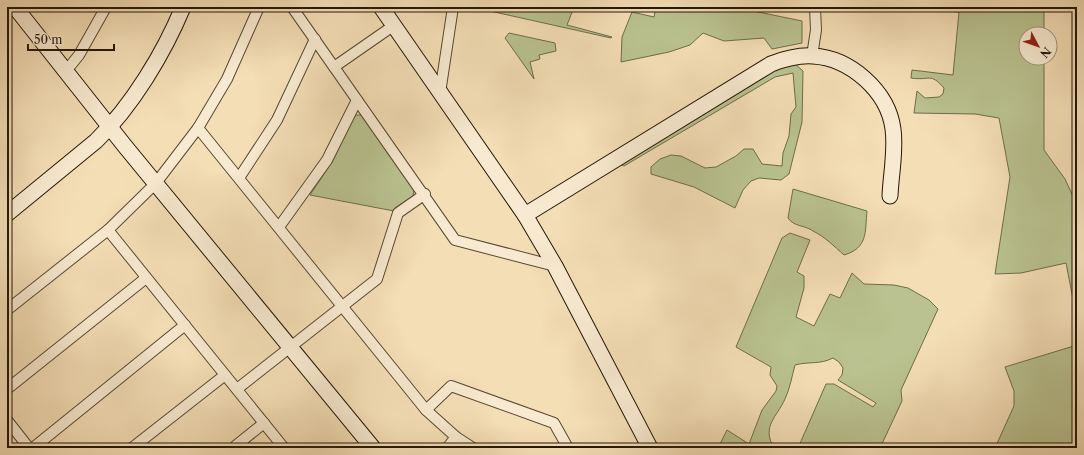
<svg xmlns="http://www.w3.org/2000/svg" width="1084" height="455" viewBox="0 0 1084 455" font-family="'Libre Caslon Text',serif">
<rect width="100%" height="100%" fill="#f4deb6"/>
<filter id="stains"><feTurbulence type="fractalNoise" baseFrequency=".005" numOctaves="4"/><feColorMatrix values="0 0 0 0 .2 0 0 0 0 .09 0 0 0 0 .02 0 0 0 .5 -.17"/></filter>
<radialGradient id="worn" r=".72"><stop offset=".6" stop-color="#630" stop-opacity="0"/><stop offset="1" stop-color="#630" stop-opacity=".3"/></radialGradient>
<g fill="#b9c290" stroke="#6e6c4b">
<polygon points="472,7 574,7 567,25 612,37 611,38"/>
<polygon points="656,7 734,7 802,21 802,43 772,49 764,38 724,41 703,33 690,45 669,52 621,62 622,37 632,12 654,17"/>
<path d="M924,7H1044V34H1026V58H1044V150L1065,179L1077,205V307L1073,299L1066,263L1021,273L995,274L1010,177L999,118L975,114L914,113L917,91L925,98L939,97L943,94L944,88C930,72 930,81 911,78L912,70L953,75L959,12L923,9Z"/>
<polygon points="509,33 555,43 556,51 539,55 540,59 530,62 534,79 505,38"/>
<polygon points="795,64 803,71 802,122 789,174 781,180 759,178 751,181 743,190 735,208 694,187 651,174 651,167 660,159 671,155 681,156 705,168 716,167 736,156 744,149 753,149 762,164 782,166 783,153 789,136 791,114 796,107 793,73 775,77 624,166 619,164 775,70"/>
<polygon points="355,115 362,115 414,189 413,196 395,208 394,211 310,195 332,162"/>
<path d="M793,189L867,211C865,232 868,248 844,255C834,246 825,237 813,231C805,225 794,227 788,218Z"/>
<path d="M790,233L810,240L797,272L804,276V288L796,317L814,326L830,294L840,298L852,273L864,284L894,285L908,288L929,300L938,309L901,390L902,401L880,448H798L826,384H834L873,407L876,403L838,380L842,375L843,368L839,362L833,358C819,365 810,361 795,365C792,376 790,388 785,399C777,417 761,426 774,448H718L727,430L749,444L762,410L776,391L777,386L770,375L771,367L736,347L782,238Z"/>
<polygon points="1077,345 1077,448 995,448 1014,406 1014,391 1005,367"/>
</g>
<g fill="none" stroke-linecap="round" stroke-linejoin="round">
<defs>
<g id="street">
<polyline points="292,7 455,240 555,266"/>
<polyline points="812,56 816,30 815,7"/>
<polyline points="334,67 393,26"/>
<polyline points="66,71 79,55 106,7"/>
<polyline points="440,93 453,7"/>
<polyline points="198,128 426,410 456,437 473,448"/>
<polyline points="239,178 277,120 315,39"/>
<polyline points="279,227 327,160 357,100"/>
<polyline points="108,230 284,448"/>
<polyline points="7,310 108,230 156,183 198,128 227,79 259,7"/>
<polyline points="7,389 146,278"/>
<polyline points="237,389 377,279 398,213 425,194"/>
<polyline points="426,410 451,386 554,423 568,448"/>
<polyline points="7,420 29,448"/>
<polyline points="33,448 185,325"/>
<polyline points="132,448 225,375"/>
<polyline points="233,448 264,423"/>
<polyline points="447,448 456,437"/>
</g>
<g id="secondary">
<polyline points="15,7 124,145 373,448"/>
<polyline points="381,7 525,215 555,266 650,448"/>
<path d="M7,214L96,141C132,106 164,53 183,7"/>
<path d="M525,215L771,64C784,59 799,55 813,56C850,58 888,91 893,129C896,151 891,173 890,196"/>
</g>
</defs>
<use href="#street" stroke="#584932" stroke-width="12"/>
<use href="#secondary" stroke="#241706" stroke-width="17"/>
<use href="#street" stroke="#f8ead0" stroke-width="10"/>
<use href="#secondary" stroke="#f8ead0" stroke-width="15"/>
</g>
<rect width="1084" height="455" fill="none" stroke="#f4deb6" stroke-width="24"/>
<rect x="8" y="8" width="1068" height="439" fill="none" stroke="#241706" stroke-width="2"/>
<rect x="12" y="12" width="1060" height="431" fill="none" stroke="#241706"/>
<g transform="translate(1038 46) rotate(131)"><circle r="19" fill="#f8ead0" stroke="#a3967f"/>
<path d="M0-3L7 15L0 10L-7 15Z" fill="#8f2418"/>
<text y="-6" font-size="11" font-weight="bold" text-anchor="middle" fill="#241706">N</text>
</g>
<path d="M28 44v6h86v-6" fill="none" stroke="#241706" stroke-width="2"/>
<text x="34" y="44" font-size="12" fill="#241706" stroke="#f8ead0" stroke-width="3" paint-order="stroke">50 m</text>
<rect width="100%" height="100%" filter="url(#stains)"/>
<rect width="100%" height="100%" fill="url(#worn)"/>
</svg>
